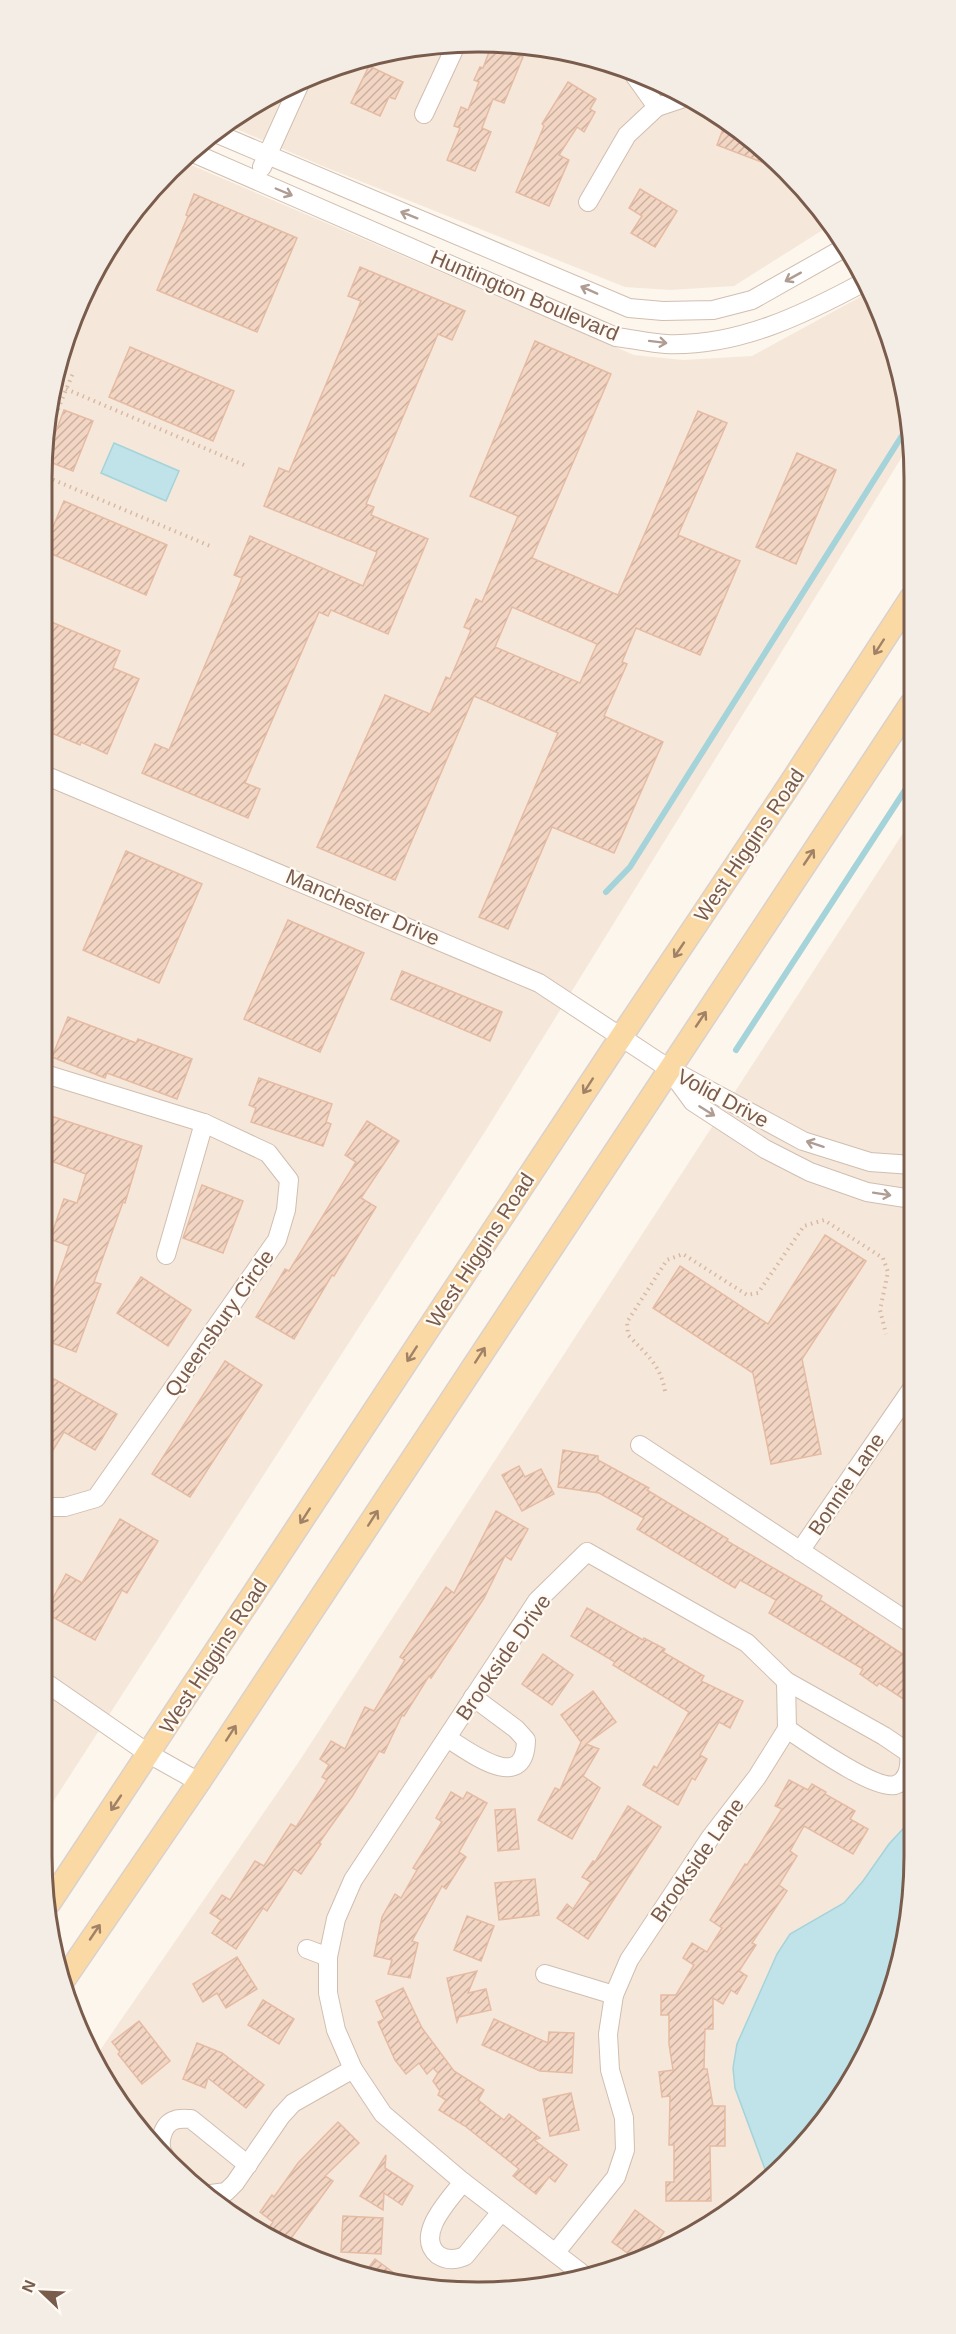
<svg xmlns="http://www.w3.org/2000/svg" width="956" height="2334" viewBox="0 0 956 2334" font-family="Helvetica,sans-serif">
<defs>
<pattern id="building-hatch" width="6" height="6" patternUnits="userSpaceOnUse" patternTransform="scale(1.5)"><rect width="6" height="6" fill="#f3d5c3"/><path d="M-1 1l2-2M0 6l6-6M5 7l2-2" fill="none" stroke="#cab0a1"/></pattern>
</defs>
<rect width="100%" height="100%" fill="#fdf6ec"/>
<g fill="#f5e8da">
<polygon points="449,43 535,46 618,65 720,115 806,191 829,226 734,286 670,290 625,287 320,165 225,124 285,87 365,57"/>
<polygon points="182,161 634,355 683,360 752,356 871,291 910,421 910,444 486,1130 42,1819 42,478 65,338 100,260 150,191"/>
<polygon points="911,821 914,1856 891,1996 824,2122 766,2184 696,2233 563,2284 421,2288 338,2269 260,2234 150,2143 100,2074 94,2059 298,1763"/>
</g>
<g fill="#bfe3e8" stroke="#a5d3da" stroke-width="1.5">
<polygon points="114,443 179,471 166,501 101,473"/>
<polygon points="914,1817 914,1856 891,1996 824,2122 769,2180 735,2088 733,2068 737,2044 777,1954 790,1934 844,1903 863,1881 889,1844"/>
</g>
<g fill="none" stroke-linecap="round" stroke-linejoin="round">
<g stroke="#a5d3da" stroke-width="6">
<polyline points="606,892 630,867 910,423"/>
<polyline points="736,1050 911,781"/>
</g>
</g>
<g fill="url(#building-hatch)" stroke="#e6bba3" stroke-width="1.5" fill-rule="evenodd">
<polygon points="492,44 523,57 504,103 493,99 482,128 491,132 475,171 447,160 460,128 454,126 461,107 468,110 479,82 474,80 480,67 483,68"/>
<polygon points="369,66 403,82 395,99 389,97 380,116 351,103"/>
<polygon points="568,82 596,99 590,109 595,112 584,132 577,127 559,155 569,160 549,206 516,192 544,126 542,124"/>
<polygon points="726,121 778,166 777,168 717,145"/>
<polygon points="640,189 677,211 655,247 631,233 642,216 629,208"/>
<polygon points="194,194 297,238 257,332 157,290 188,216 186,215"/>
<polygon points="360,267 465,311 452,340 438,334 366,504 374,507 371,515 428,539 388,634 331,610 328,616 319,612 245,783 260,789 248,818 142,773 155,744 169,750 242,578 234,575 250,536 363,586 377,552 264,506 279,468 289,472 361,301 348,296"/>
<path d="M535,341L611,374L532,558L618,595L698,411L727,423L678,535L740,561L700,655L636,628L622,662L627,664L604,716L663,742L614,853L552,827L508,929L479,917L558,733L522,717L474,696L395,880L317,847L385,695L430,714L446,677L450,679L471,630L464,627L476,599L482,602L518,516L470,496ZM512,607L597,644L580,683L495,647Z"/>
<polygon points="130,347 234,391 213,441 109,397"/>
<polygon points="64,410 93,421 73,471 45,460"/>
<polygon points="797,453 836,470 796,564 756,547"/>
<polygon points="64,501 167,545 146,595 43,550"/>
<polygon points="42,618 120,651 113,668 139,679 107,754 81,742 80,745 42,729"/>
<polygon points="126,851 202,884 159,983 83,950"/>
<polygon points="288,920 364,953 320,1052 244,1019"/>
<polygon points="402,971 502,1012 490,1041 391,999"/>
<polygon points="68,1017 136,1043 138,1039 192,1059 177,1099 107,1073 105,1078 52,1057"/>
<polygon points="259,1078 332,1104 326,1122 331,1124 323,1146 251,1122 256,1108 249,1105"/>
<polygon points="42,1113 142,1146 125,1203 123,1202 94,1282 101,1284 76,1352 42,1339 42,1324 69,1246 50,1239 64,1199 77,1203 86,1174 46,1159 48,1153 42,1151"/>
<polygon points="367,1121 399,1141 361,1198 376,1207 334,1276 332,1275 294,1339 256,1317 285,1269 289,1271 356,1162 345,1155"/>
<polygon points="202,1185 243,1201 223,1253 183,1238"/>
<polygon points="825,1235 866,1261 802,1359 821,1454 771,1464 753,1373 653,1308 680,1266 768,1324"/>
<polygon points="141,1277 191,1310 168,1346 117,1313"/>
<polygon points="225,1361 262,1385 190,1497 152,1474"/>
<polygon points="54,1379 117,1414 95,1450 64,1432 42,1468 42,1399"/>
<polygon points="563,1450 598,1456 598,1460 649,1488 647,1490 728,1539 727,1541 822,1596 820,1600 913,1661 914,1687 905,1700 879,1683 877,1686 860,1674 863,1669 769,1613 776,1600 740,1580 735,1588 637,1529 644,1518 599,1493 558,1487"/>
<polygon points="519,1466 525,1477 541,1469 554,1494 522,1511 502,1475"/>
<polygon points="496,1511 528,1529 511,1560 505,1556 484,1598 431,1678 429,1676 404,1716 402,1715 384,1753 379,1751 353,1795 319,1843 321,1844 301,1874 294,1869 267,1911 263,1908 236,1949 212,1933 221,1920 210,1913 222,1895 230,1900 255,1861 264,1866 291,1824 296,1827 327,1780 322,1777 329,1765 320,1759 331,1741 345,1749 365,1707 374,1711 405,1660 400,1657 446,1587 454,1593"/>
<polygon points="120,1519 158,1541 127,1593 122,1590 95,1640 45,1613 66,1574 82,1583"/>
<polygon points="587,1608 643,1640 644,1638 665,1649 663,1652 704,1676 701,1681 743,1701 730,1728 719,1722 700,1755 707,1759 695,1780 692,1778 678,1805 643,1785 654,1766 657,1768 689,1712 613,1665 615,1662 571,1636"/>
<polygon points="543,1654 573,1675 552,1705 522,1684"/>
<polygon points="593,1691 616,1722 586,1744 599,1749 583,1776 600,1788 572,1839 538,1820 555,1788 560,1790 581,1742 561,1715"/>
<polygon points="789,1780 808,1790 812,1784 826,1792 825,1794 855,1811 850,1819 868,1829 853,1854 804,1826 790,1851 797,1856 779,1885 787,1891 752,1943 756,1945 739,1971 747,1976 737,1994 731,1990 723,2004 713,1998 713,2029 705,2029 704,2069 707,2069 713,2106 725,2106 725,2146 710,2146 711,2201 666,2201 666,2182 674,2182 674,2145 669,2145 670,2096 662,2097 659,2072 673,2070 669,2044 669,2015 661,2015 661,1995 676,1995 694,1965 683,1958 692,1943 707,1952 722,1928 710,1920 745,1864 747,1865 782,1809 775,1806"/>
<polygon points="451,1792 463,1799 467,1792 487,1803 459,1852 466,1857 446,1889 442,1886 412,1941 418,1943 410,1978 388,1974 392,1960 374,1956 382,1917 395,1894 401,1898 417,1870 413,1868 442,1822 436,1818"/>
<polygon points="628,1806 661,1827 588,1939 557,1918 567,1904 573,1909 591,1882 582,1877 593,1861 595,1862"/>
<polygon points="515,1809 519,1849 498,1851 495,1810"/>
<polygon points="535,1879 539,1915 499,1920 495,1883"/>
<polygon points="467,1916 494,1926 481,1961 454,1950"/>
<polygon points="237,1957 257,1989 226,2008 217,1993 203,2002 193,1984"/>
<polygon points="477,1971 468,1993 486,1989 491,2010 459,2017 457,2022 447,1978"/>
<polygon points="403,1988 422,2028 454,2071 484,2090 478,2100 504,2120 509,2114 540,2138 534,2140 567,2165 555,2182 549,2177 536,2194 513,2176 519,2169 465,2126 439,2110 446,2100 438,2095 440,2091 433,2081 438,2073 433,2068 427,2074 419,2063 406,2074 395,2060 378,2022 384,2019 376,2001"/>
<polygon points="263,2000 294,2019 279,2044 248,2025"/>
<polygon points="494,2019 548,2043 549,2032 574,2033 572,2073 540,2071 482,2045"/>
<polygon points="139,2021 170,2061 142,2084 118,2054 120,2052 112,2042"/>
<polygon points="197,2043 222,2053 264,2085 246,2108 208,2078 205,2088 183,2079"/>
<polygon points="571,2093 579,2130 550,2136 543,2099"/>
<polygon points="338,2122 359,2143 325,2176 333,2181 286,2245 264,2235 273,2222 260,2212 272,2195 274,2197 298,2163"/>
<polygon points="386,2155 385,2168 413,2186 402,2205 384,2193 383,2210 360,2196"/>
<polygon points="635,2210 664,2232 651,2250 633,2257 612,2242"/>
<polygon points="343,2216 383,2218 381,2254 341,2252"/>
<polygon points="375,2259 412,2286 363,2275"/>
</g>
<g fill="none" stroke-linecap="round" stroke-linejoin="round">
<defs>
<g id="minor">
<polyline points="632,72 657,107"/>
<polyline points="424,114 457,43"/>
<polyline points="213,132 629,308 663,311 713,310 752,300 844,248"/>
<path d="M191,152L616,337C633,339 650,343 666,344C738,347 805,314 866,281"/>
<polyline points="262,167 301,81"/>
<polyline points="588,202 627,135 657,107 684,98"/>
<polyline points="42,774 539,983 668,1068 803,1141 870,1162 912,1165"/>
<polyline points="671,1072 693,1102 765,1149 810,1172 867,1192 912,1199"/>
<polyline points="42,1073 204,1123 268,1153 289,1180 286,1210 277,1240 96,1498 65,1507 42,1507"/>
<polyline points="166,1255 204,1123"/>
<polyline points="640,1445 913,1625"/>
<polyline points="800,1551 913,1387"/>
<polyline points="42,1680 149,1754 199,1782"/>
<path d="M786,1681L884,1736L909,1753C910,1764 909,1781 895,1785C874,1790 807,1742 787,1729"/>
<path d="M447,1738C470,1752 525,1795 526,1740L516,1729L473,1697"/>
<polyline points="307,1949 328,1957 336,1919 353,1880 537,1601 587,1552 747,1643 786,1681 787,1729"/>
<polyline points="328,1957 328,1993 336,2030 353,2069 383,2114 463,2182 585,2276"/>
<polyline points="545,1974 614,1995"/>
<path d="M164,2155C157,2145 162,2124 175,2120C180,2118 186,2119 191,2119L248,2165"/>
<path d="M463,2182C450,2199 414,2235 438,2255C447,2261 456,2260 465,2256L501,2212"/>
<polyline points="211,2194 226,2192 235,2183 281,2116 293,2103 353,2069"/>
<polyline points="556,2252 616,2177 625,2150 624,2118 610,2070 608,2034 614,1995 629,1960 710,1838 757,1777 787,1729"/>
</g>
<g id="major">
<polyline points="50,1902 621,1037 788,787 911,598"/>
<polyline points="63,1981 199,1782 911,704"/>
</g>
</defs>
<use href="#minor" stroke="#d1beb0" stroke-width="20"/>
<use href="#major" stroke="#dad1cd" stroke-width="25"/>
<g stroke="#d9b8a5" stroke-width="4" stroke-dasharray="1.5 4.5" stroke-linecap="butt">
<polyline points="66,389 244,465"/>
<polyline points="51,426 73,373"/>
<polyline points="42,475 210,546"/>
<path d="M665,1391C660,1364 646,1354 628,1335L627,1322L667,1260L683,1254L747,1295L758,1293L804,1226L824,1220L883,1258L888,1272L880,1310L886,1334"/>
</g>
<use href="#minor" stroke="#fff" stroke-width="18"/>
<use href="#major" stroke="#fbd9a5" stroke-width="22"/>
</g>
<defs><path id="oneway-shaft" d="M-6 0H5M1.5-3L5.5 0L1.5 3" fill="none" stroke-width="1.6" stroke-linecap="round" stroke-linejoin="round" transform="scale(1.5)"/></defs>
<g stroke="#af9d94">
<use href="#oneway-shaft" transform="translate(284 192) rotate(23)"/>
<use href="#oneway-shaft" transform="translate(409 215) rotate(-158)"/>
<use href="#oneway-shaft" transform="translate(793 277) rotate(151)"/>
<use href="#oneway-shaft" transform="translate(589 290) rotate(-156)"/>
<use href="#oneway-shaft" transform="translate(658 342) rotate(7)"/>
<use href="#oneway-shaft" transform="translate(707 1111) rotate(32)"/>
<use href="#oneway-shaft" transform="translate(815 1144) rotate(-162)"/>
<use href="#oneway-shaft" transform="translate(882 1194) rotate(9)"/>
</g>
<g stroke="#a18267">
<use href="#oneway-shaft" transform="translate(879 647) rotate(123)"/>
<use href="#oneway-shaft" transform="translate(809 857) rotate(-56)"/>
<use href="#oneway-shaft" transform="translate(679 950) rotate(124)"/>
<use href="#oneway-shaft" transform="translate(701 1019) rotate(-56)"/>
<use href="#oneway-shaft" transform="translate(588 1086) rotate(123)"/>
<use href="#oneway-shaft" transform="translate(412 1354) rotate(123)"/>
<use href="#oneway-shaft" transform="translate(480 1355) rotate(-57)"/>
<use href="#oneway-shaft" transform="translate(305 1516) rotate(123)"/>
<use href="#oneway-shaft" transform="translate(373 1518) rotate(-57)"/>
<use href="#oneway-shaft" transform="translate(231 1733) rotate(-57)"/>
<use href="#oneway-shaft" transform="translate(116 1803) rotate(124)"/>
<use href="#oneway-shaft" transform="translate(95 1932) rotate(-56)"/>
</g>
<g text-anchor="middle" dominant-baseline="central" stroke-width="4.5" stroke-linejoin="round" paint-order="stroke">
<g font-size="21" fill="#7a5c4d" stroke="#fffaf3">
<text transform="translate(525 295) rotate(23)">Huntington Boulevard</text>
<text transform="translate(749 845) rotate(-56)">West Higgins Road</text>
<text transform="translate(363 907) rotate(23)">Manchester Drive</text>
<text transform="translate(723 1098) rotate(28)">Volid Drive</text>
<text transform="translate(480 1250) rotate(-57)">West Higgins Road</text>
<text transform="translate(219 1323) rotate(-55)">Queensbury Circle</text>
<text transform="translate(846 1484) rotate(-56)">Bonnie Lane</text>
<text transform="translate(213 1656) rotate(-57)">West Higgins Road</text>
<text transform="translate(503 1657) rotate(-55)">Brookside Drive</text>
<text transform="translate(697 1860) rotate(-55)">Brookside Lane</text>
</g>
</g>
<path d="M0 0H956V2334H0ZM478 52H478A426 426 0 0 1 904 478V1856A426 426 0 0 1 478 2282H478A426 426 0 0 1 52 1856V478A426 426 0 0 1 478 52Z" fill="#f4ede6" fill-rule="evenodd"/>
<path fill="none" stroke="#7a5c4d" stroke-width="3" d="M478 52H478A426 426 0 0 1 904 478V1856A426 426 0 0 1 478 2282H478A426 426 0 0 1 52 1856V478A426 426 0 0 1 478 52Z"/>
<g transform="translate(42 2292) rotate(293)" stroke="#fffaf3" stroke-width="4.5" paint-order="stroke">
<path d="M0-4.5L10 22L0 15L-10 22Z" fill="#7a5c4d"/>
<text y="-9" font-size="16" font-weight="bold" text-anchor="middle" fill="#7a5c4d">N</text>
</g>
</svg>
